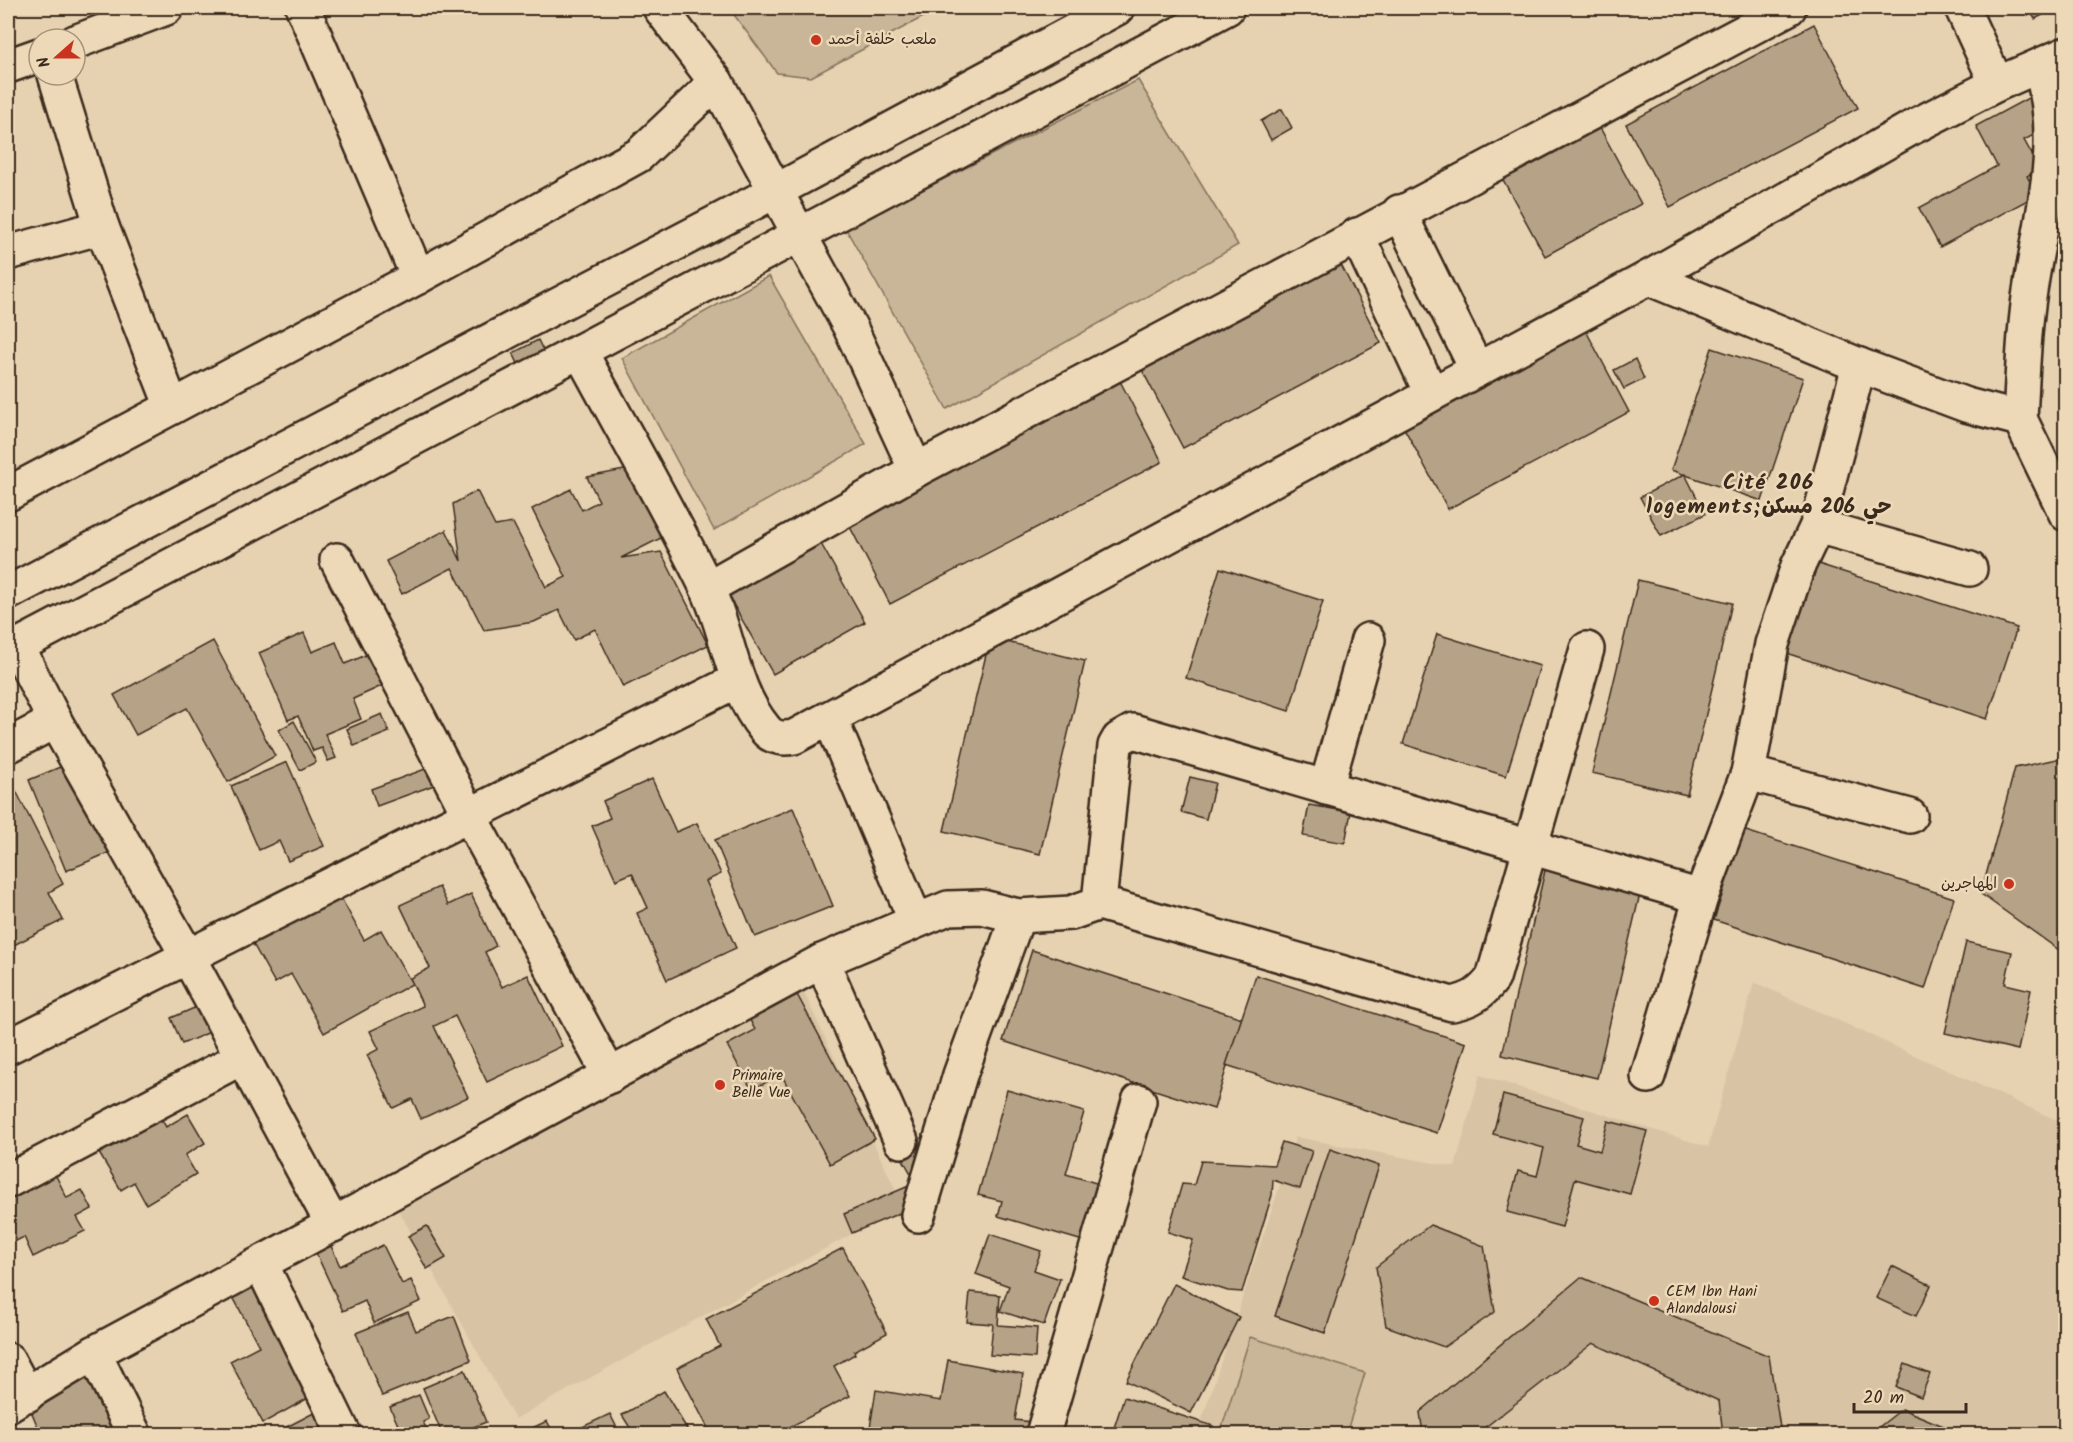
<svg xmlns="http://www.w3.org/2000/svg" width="2073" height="1442" viewBox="0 0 2073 1442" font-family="Kalam,'Playpen Sans Arabic',sans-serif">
<rect width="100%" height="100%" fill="#e6d2b1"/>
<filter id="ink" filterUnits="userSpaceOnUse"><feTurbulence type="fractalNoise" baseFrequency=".0167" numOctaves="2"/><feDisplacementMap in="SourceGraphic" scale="12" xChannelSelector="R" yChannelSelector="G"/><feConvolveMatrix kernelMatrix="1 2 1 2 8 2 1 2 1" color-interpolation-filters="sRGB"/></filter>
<g filter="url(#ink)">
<g fill="#d8c4a4">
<polygon points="795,973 903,1206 515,1419 391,1197"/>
<polygon points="1754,982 2065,1124 2065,1434 1197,1434 1296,1137 1455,1167 1480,1075 1708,1147"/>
</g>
<g fill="#c9b698" stroke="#82705b" stroke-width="1.5">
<polygon points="729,8 940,8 811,77 777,73"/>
<polygon points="1138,80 1238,245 947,409 846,229"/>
<polygon points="769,276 866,444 714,530 622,358"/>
<polygon points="1250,1337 1365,1373 1346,1434 1220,1434"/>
</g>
<g fill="#b6a387" stroke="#3b2a1e" stroke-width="1.5">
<polygon points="1627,8 1641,8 1630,13"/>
<polygon points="2028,8 2056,8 2035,19"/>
<polygon points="1814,24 1858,108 1670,207 1626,124"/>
<polygon points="2030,97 2047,128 2024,140 2040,169 2027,176 2037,195 1940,247 1919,208 1997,166 1976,126"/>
<polygon points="1282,109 1292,128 1271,140 1261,121"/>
<polygon points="1598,124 1641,204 1545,256 1501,176"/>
<polygon points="2066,256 2066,277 2060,276"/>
<polygon points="1339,261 1381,343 1183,448 1140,366"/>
<polygon points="1585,329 1629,412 1448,509 1403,426"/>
<polygon points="538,340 553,371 528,384 513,353"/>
<polygon points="1712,348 1803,378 1762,501 1671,470"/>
<polygon points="1635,359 1644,379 1624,389 1614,370"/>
<polygon points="1120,381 1162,462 890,604 848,523"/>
<polygon points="645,466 677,530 621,558 661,552 708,645 623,687 595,629 574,640 559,610 534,622 484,630 452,568 402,594 386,561 446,530 461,561 453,504 477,491 495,526 513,523 546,587 566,577 532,509 571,489 582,510 599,501 587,477"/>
<polygon points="1685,474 1705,514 1661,536 1640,497"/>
<polygon points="820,542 865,622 773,674 728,595"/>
<polygon points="1806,560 2017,628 1987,719 1777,650"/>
<polygon points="1220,568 1323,601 1289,711 1186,678"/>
<polygon points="1638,580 1732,603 1687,795 1592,773"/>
<polygon points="304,633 312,652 336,642 345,664 373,652 386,684 353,699 361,719 325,734 336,758 328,761 322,748 313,751 298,716 288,720 259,653"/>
<polygon points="1437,634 1540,666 1506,776 1403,744"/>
<polygon points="990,638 1085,661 1040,854 944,831"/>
<polygon points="213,641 275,756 228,782 187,708 136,735 114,695"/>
<polygon points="382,714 389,732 354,746 347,729"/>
<polygon points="294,721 316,762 300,770 279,730"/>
<polygon points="2066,757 2066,955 1981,894 2015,768"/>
<polygon points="72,762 110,852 66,871 29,780"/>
<polygon points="287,762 324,846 288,861 279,841 259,850 231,786"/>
<polygon points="428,768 434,785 377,806 371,789"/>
<polygon points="8,775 63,884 49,892 63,920 8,948"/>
<polygon points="1190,777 1215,783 1206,819 1181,812"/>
<polygon points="652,779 676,832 697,823 721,874 706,881 736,948 667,980 637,913 648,908 632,873 616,880 592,826 610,818 603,801"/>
<polygon points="1309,805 1351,812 1345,843 1303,836"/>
<polygon points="793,808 833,906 755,937 715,840"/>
<polygon points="1743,830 1954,898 1925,989 1714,920"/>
<polygon points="1547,862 1642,885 1597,1078 1502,1055"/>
<polygon points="439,887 448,905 471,894 496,946 485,952 502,987 528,975 562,1046 487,1082 455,1016 434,1026 468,1097 421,1119 412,1099 393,1108 367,1055 379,1049 370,1031 423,1006 410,978 430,968 400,905"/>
<polygon points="340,896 364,940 381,930 412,984 324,1033 291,974 275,983 253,944"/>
<polygon points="1966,942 2012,952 2005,984 2031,990 2018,1050 1945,1033"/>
<polygon points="1032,950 1242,1018 1214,1109 1003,1041"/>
<polygon points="1256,975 1466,1043 1437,1133 1226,1065"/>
<polygon points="794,989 875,1139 830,1164 781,1074 752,1090 727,1045 755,1030 747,1014"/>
<polygon points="206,1003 217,1029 182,1044 171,1018"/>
<polygon points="1007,1090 1084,1112 1066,1174 1106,1186 1090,1243 998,1216 1002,1201 978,1195"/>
<polygon points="1503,1095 1584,1117 1576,1144 1600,1151 1608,1121 1647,1131 1630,1194 1575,1179 1562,1227 1507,1212 1518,1171 1537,1176 1544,1148 1493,1134"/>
<polygon points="155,1108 166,1127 188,1114 205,1143 185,1155 196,1174 146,1204 134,1182 121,1190 93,1143"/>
<polygon points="1282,1142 1312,1151 1300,1189 1273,1180 1272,1195 1242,1292 1228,1291 1181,1276 1193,1240 1168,1232 1182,1184 1194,1185 1201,1161 1274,1165"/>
<polygon points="920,1145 932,1166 913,1177 901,1156"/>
<polygon points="1330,1149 1379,1166 1325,1333 1275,1316"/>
<polygon points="49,1162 67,1198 82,1190 92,1209 77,1217 85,1231 33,1257 24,1237 8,1245 8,1210 12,1208 8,1199 8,1184"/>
<polygon points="911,1185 919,1205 852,1233 844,1214"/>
<polygon points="1430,1225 1484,1246 1495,1312 1444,1347 1386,1326 1376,1267"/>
<polygon points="427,1226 446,1258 427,1269 408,1236"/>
<polygon points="990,1234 1041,1251 1034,1270 1060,1279 1044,1325 1000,1311 1009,1286 976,1274"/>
<polygon points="383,1245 402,1284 411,1280 421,1301 374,1323 365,1301 343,1311 316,1253 331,1246 340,1266"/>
<polygon points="843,1248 887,1333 854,1351 855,1354 834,1366 850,1396 776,1434 711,1434 677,1368 720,1346 706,1319"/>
<polygon points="1892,1266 1931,1285 1916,1316 1876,1298"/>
<polygon points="269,1276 325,1389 263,1423 230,1361 259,1346 232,1295"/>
<polygon points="1581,1277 1769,1356 1781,1434 1723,1434 1719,1401 1593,1343 1483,1429 1484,1434 1423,1434 1420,1412"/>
<polygon points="1174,1284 1239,1317 1191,1413 1126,1381"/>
<polygon points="970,1292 1000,1295 998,1325 1037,1328 1035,1358 990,1355 993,1324 967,1322"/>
<polygon points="408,1312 416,1331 454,1316 471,1360 382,1396 356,1333"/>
<polygon points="948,1360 1023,1374 1015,1420 1031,1422 1029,1434 869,1434 876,1390 941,1401"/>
<polygon points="109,1363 139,1434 34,1434 40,1432 26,1399"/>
<polygon points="1905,1364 1930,1374 1921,1397 1896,1387"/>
<polygon points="465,1370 486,1422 456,1434 442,1434 423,1388"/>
<polygon points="664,1391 690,1434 634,1434 622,1415"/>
<polygon points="419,1395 429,1419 423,1422 429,1434 402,1434 390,1407"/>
<polygon points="1124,1397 1213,1426 1211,1434 1112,1434"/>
<polygon points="333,1403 334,1434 273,1434"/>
<polygon points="1902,1409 1963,1434 1870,1434"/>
<polygon points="610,1414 620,1434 583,1434 580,1428"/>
<polygon points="547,1421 554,1434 535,1434 532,1428"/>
<polygon points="485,1427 488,1434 469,1434"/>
</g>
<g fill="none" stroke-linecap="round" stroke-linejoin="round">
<defs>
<g id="minor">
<polyline points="303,8 418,277"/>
<polyline points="660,8 716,82 850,327 916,470"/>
<polyline points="1962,8 1997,84"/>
<polyline points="75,42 166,8"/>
<polyline points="8,66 39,55"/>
<polyline points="55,75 102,227 172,407"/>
<polyline points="1399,212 1477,370"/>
<polyline points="1357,235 1431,393"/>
<polyline points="8,253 102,227"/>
<polyline points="1648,278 1859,365 1966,405 2020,419 2066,514"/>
<path d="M580,351C622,429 667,506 706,586C729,632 731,688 765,729C773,739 783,739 794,737L1648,278L1913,127L1997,84L2066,54"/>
<path d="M2020,419C2022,384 2023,349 2027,314C2035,234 2069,145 2039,66"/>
<polyline points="8,494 418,277 639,155 716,82"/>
<polyline points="1817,526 1970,569"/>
<polyline points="337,560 469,815 610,1076"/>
<polyline points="707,588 916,470 1789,8"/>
<polyline points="17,646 55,721 187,955 333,1225"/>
<polyline points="830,718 915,919"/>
<polyline points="8,746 55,721"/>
<polyline points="1748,773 1910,816"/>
<polyline points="1326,788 1368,640"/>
<path d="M1099,903L1452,1004C1471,1000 1481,994 1493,978L1587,649"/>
<polyline points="822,961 901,1141"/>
<polyline points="8,1047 738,680"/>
<polyline points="1648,1076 1701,897 1748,773 1772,644 1798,566 1817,526 1859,365"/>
<polyline points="8,1181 241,1058"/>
<polyline points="918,1215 960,1075 1018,916"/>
<polyline points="261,1264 344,1434"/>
<polyline points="94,1353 134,1434"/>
<polyline points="8,1360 27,1395"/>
<polyline points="8,1405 94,1353 822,961 948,908 982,907 1018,916 1071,913 1099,903 1115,746 1119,739 1133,731 1701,897"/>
<polyline points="1043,1434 1139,1101"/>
</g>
<g id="major">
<polyline points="8,593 774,192 1117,8"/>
<polyline points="8,651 580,351 1227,8"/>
</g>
</defs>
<use href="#minor" stroke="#3b2a1e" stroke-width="38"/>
<use href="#major" stroke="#3b2a1e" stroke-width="38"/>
<use href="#minor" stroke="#edd9b7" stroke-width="33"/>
<use href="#major" stroke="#edd9b7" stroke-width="33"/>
</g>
</g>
<g fill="#c8321e" stroke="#edd9b7" stroke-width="2">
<circle cx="816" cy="40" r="6"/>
<circle cx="2009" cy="884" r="6"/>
<circle cx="720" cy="1085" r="6"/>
<circle cx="1654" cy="1301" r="6"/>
</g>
<g text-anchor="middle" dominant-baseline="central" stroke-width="5" stroke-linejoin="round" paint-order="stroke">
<g font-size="15" fill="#3b2a1e" stroke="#edd9b7" text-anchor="start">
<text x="828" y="40">ملعب خلفة أحمد</text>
<text x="1997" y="884" text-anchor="end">المهاجرين</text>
<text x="732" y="1076">Primaire<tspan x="732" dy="17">Belle Vue</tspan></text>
<text x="1666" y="1292">CEM Ibn Hani<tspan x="1666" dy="17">Alandalousi</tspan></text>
</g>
<g font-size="21" font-weight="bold" letter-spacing="1.5" fill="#3b2a1e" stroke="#edd9b7">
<text x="1769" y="483">Cité 206<tspan x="1769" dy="24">logements;حي 206 مسكن</tspan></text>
</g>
</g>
<rect width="2073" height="1442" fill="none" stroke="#edd9b7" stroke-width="30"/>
<rect x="15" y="15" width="2043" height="1412" fill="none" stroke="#3b2a1e" stroke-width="2" filter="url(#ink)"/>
<g transform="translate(57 57) rotate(249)"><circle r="28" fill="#edd9b7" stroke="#a6937a" stroke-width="1.5"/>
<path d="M0-4.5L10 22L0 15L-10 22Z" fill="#c8321e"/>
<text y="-9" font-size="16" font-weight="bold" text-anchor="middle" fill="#3b2a1e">N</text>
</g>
<path d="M1854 1403v9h112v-9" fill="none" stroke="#3b2a1e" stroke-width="3"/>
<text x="1863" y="1403" font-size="18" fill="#3b2a1e" stroke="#edd9b7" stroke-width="4.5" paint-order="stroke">20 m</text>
</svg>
